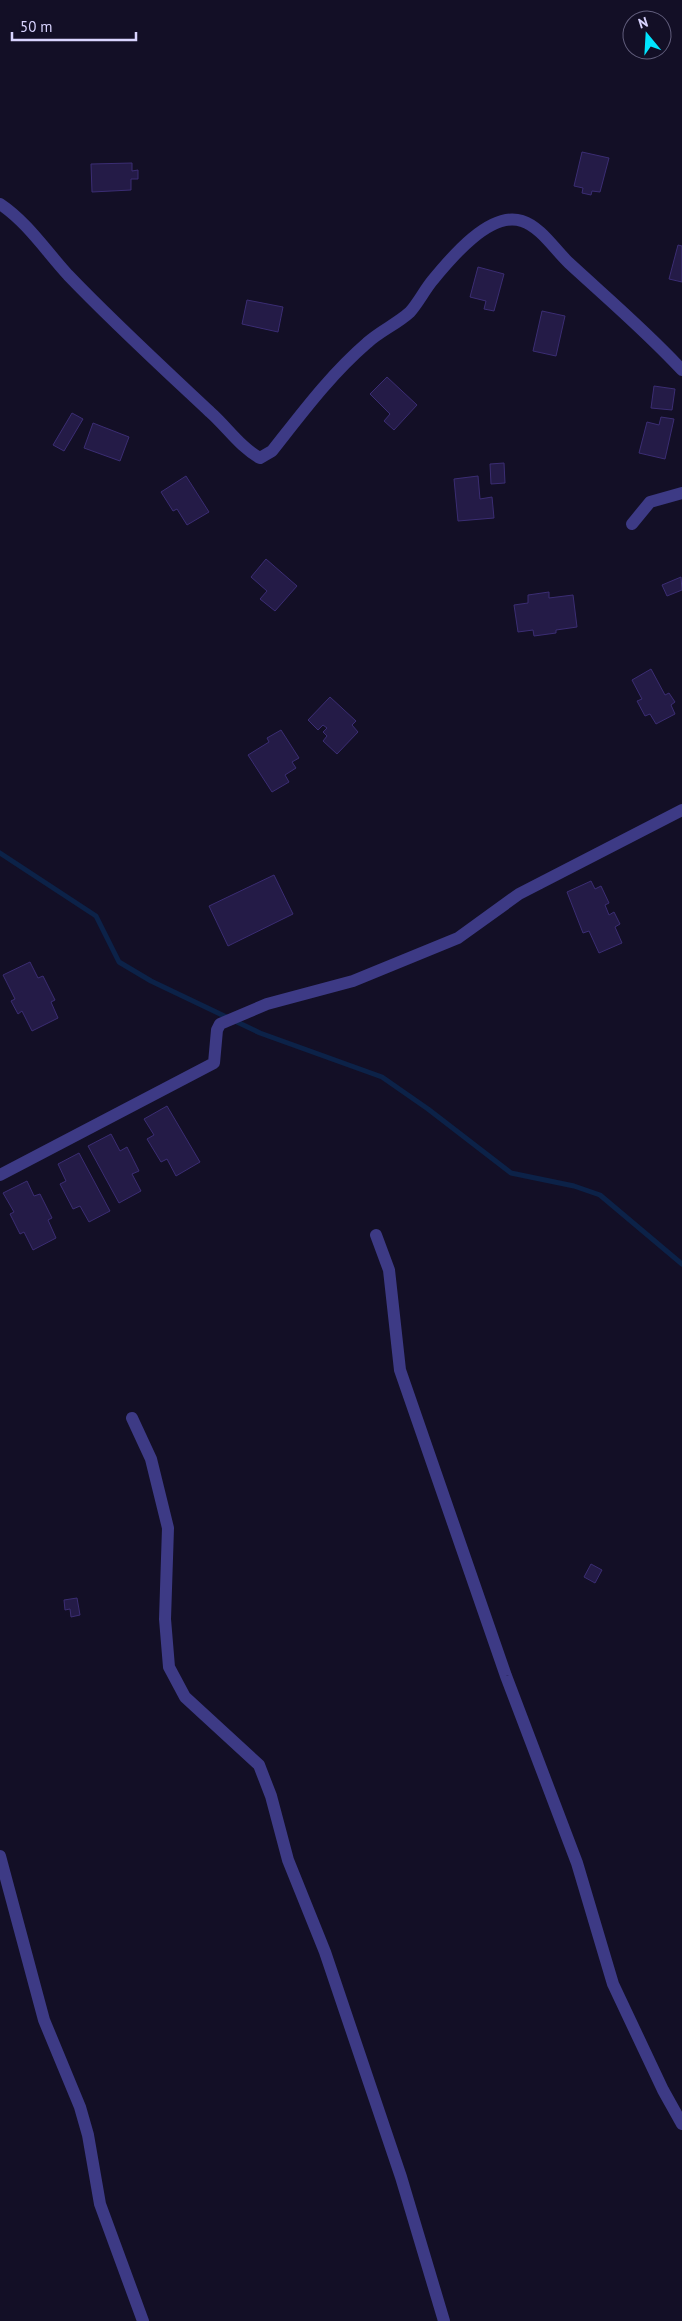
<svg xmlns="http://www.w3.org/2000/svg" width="682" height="2321" viewBox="0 0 682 2321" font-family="'PT Sans',sans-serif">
<rect width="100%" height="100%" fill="#130f26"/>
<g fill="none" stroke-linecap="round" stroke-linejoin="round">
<polyline stroke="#0c2248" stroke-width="5" points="0,853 96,916 119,962 151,981 260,1033 382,1077 428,1109 511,1173 574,1186 600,1195 682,1264"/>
</g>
<g fill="#241b47" stroke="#3b2d73">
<polygon points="582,152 609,158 600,192 592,191 591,195 582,193 583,188 574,186"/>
<polygon points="132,163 132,171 138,170 138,179 131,179 131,190 92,192 91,164"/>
<polygon points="678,245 682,246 682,282 669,279"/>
<polygon points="478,267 504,274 494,311 484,309 486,301 470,297"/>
<polygon points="247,300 283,307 278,332 242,324"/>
<polygon points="542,311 565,316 556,356 533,351"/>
<polygon points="387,377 417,405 394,430 384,421 390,414 370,394"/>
<polygon points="654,386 675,389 672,410 651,408"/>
<polygon points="72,413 83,419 64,451 53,445"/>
<polygon points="661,417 674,419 665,459 639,453 647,422 659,425"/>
<polygon points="93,423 129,437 120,461 84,448"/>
<polygon points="504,463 505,483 491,484 490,464"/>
<polygon points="186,476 209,512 187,525 177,509 173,511 161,492"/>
<polygon points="478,476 480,499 492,497 494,518 458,521 454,479"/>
<polygon points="266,559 297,586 275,611 260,599 267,591 251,577"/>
<polygon points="681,577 682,590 667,596 662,585"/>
<polygon points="549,592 549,598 573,595 577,627 556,630 556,633 534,636 533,630 518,632 514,605 528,603 528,595"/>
<polygon points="651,669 665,695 669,693 675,702 671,705 675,714 656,724 650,714 645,716 637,701 642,699 632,680"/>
<polygon points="330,697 356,721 352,725 358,732 337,754 323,741 327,736 323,732 327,728 323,725 318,730 308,720"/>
<polygon points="281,730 299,758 292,762 296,768 285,775 289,782 272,792 248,755 269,742 267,738"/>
<polygon points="274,875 293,914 228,946 209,906"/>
<polygon points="591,881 595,889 601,886 609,903 605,905 609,915 614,912 620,924 615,927 622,943 599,953 589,931 583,933 567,892"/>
<polygon points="30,962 38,978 43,976 55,1000 51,1002 58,1018 32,1031 22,1011 18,1014 11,1001 15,999 3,975"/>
<polygon points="167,1106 200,1162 176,1176 167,1159 161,1162 147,1139 154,1135 144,1119"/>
<polygon points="111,1134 120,1151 127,1147 139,1171 132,1174 141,1191 119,1203 88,1146"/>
<polygon points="79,1153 110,1211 89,1222 80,1206 73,1209 60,1184 66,1181 58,1164"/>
<polygon points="27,1181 34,1196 40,1194 52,1218 48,1220 56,1238 33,1250 24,1232 20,1234 10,1214 14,1212 3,1193"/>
<polygon points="591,1564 602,1570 595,1583 584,1577"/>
<polygon points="77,1598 80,1615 71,1617 70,1609 65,1610 64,1600"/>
</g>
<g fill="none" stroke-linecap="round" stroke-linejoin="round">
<g stroke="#3d3a85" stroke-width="12">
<path d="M0,204C27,222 46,251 68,275C114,323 162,367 210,412C227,427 240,447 260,458L272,451C302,413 330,375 367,343C380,331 397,324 410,312C418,303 424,291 432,281C450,259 490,210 522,221C541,227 555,250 569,263C608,299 647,332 682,370"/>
<polyline points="632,524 650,502 682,493"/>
<polyline points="0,1175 214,1063 217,1030 220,1024 267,1004 353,981 458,938 519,894 682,810"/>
<polyline points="376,1235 389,1270 400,1370 506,1676 577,1863 613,1984 663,2090 682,2124"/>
<polyline points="132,1418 151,1459 168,1528 165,1619 169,1667 185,1697 259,1765 271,1796 288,1860 325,1952 401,2177 444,2321"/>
<polyline points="0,1856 44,2020 80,2107 88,2135 100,2204 143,2321"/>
</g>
</g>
<g transform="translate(647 35) rotate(342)"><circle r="24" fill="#130f26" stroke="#625e7d"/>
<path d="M0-4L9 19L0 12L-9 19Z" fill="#00e5ff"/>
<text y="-8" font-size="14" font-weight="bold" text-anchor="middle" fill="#d9d4ff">N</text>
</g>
<path d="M12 32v8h124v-8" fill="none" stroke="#d9d4ff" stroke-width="2.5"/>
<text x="20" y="32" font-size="15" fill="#d9d4ff" stroke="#130f26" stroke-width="4" paint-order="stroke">50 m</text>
</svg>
